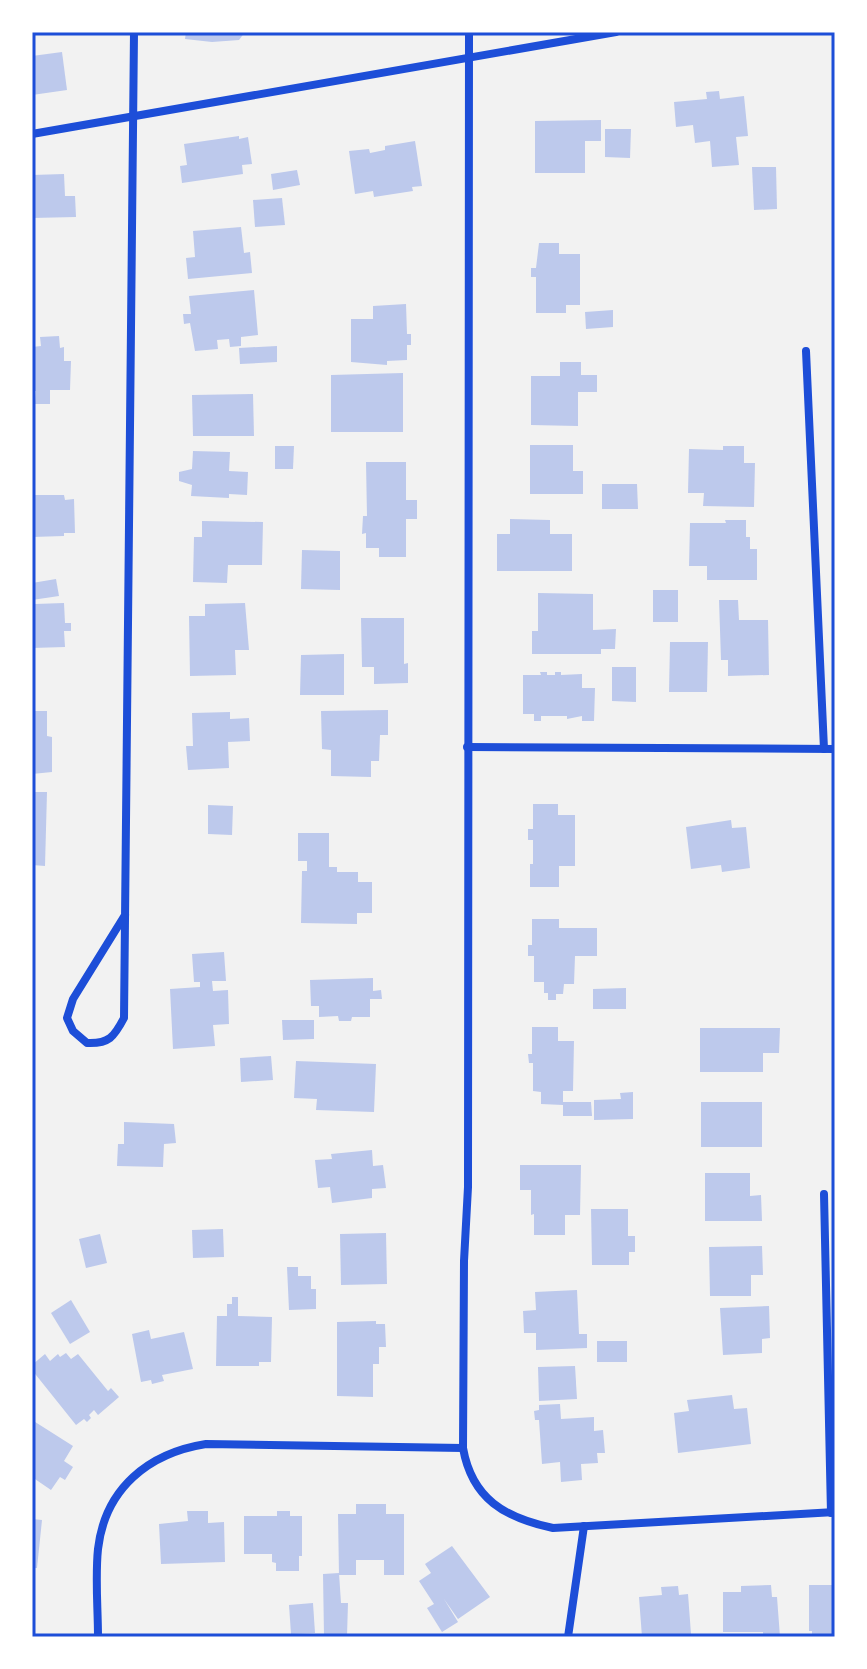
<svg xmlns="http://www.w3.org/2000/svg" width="867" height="1669" viewBox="0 0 867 1669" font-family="Signika,sans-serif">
<rect width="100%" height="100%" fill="#f2f2f2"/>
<g fill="#bdc9ec">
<polygon points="186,32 245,32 239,40 212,42 185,39"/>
<polygon points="62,52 67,90 32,95 32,56"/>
<polygon points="719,91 720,99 744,96 748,136 736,137 739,165 712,167 710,141 695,143 693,125 676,127 674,102 707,99 706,92"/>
<polygon points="601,120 601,141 585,141 585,173 535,173 535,121"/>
<polygon points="605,129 631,129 630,158 605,157"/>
<polygon points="239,136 239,139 248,137 252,164 242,165 243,174 182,183 180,166 187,165 184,144"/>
<polygon points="415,141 422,186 412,187 413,191 374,197 373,191 355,194 349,151 369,149 370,153 385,150 385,146"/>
<polygon points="752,167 776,167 777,209 754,210"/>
<polygon points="297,170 300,185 273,190 271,174"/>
<polygon points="64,174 65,196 75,196 76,217 32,218 32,175"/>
<polygon points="282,198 285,225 255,227 253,200"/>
<polygon points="241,227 244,253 250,252 252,273 188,279 186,258 195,257 193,231"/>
<polygon points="539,243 559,243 559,254 580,254 580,305 566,305 566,313 536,313 536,277 531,277 531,268 536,268"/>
<polygon points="254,290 258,335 241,337 241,346 230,347 229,339 217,340 218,349 195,351 190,323 184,324 183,314 191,314 189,296"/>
<polygon points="406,304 407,334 411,334 411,345 407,345 407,360 387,361 387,365 351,362 351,319 373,319 373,306"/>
<polygon points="613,310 613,327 586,329 585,312"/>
<polygon points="59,336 60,348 64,347 64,361 71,361 70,390 50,390 50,404 35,404 36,391 32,391 32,347 41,346 40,337"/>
<polygon points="277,346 277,362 240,364 239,348"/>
<polygon points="560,362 581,362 581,375 597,375 597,392 578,392 578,426 531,425 531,376 560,376"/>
<polygon points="403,373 403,432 331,432 331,375"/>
<polygon points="253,394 254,436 193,436 192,395"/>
<polygon points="530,445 573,445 573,471 583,471 583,494 530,494"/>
<polygon points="275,446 294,446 293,469 275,469"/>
<polygon points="723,446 744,446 744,463 755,463 754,507 703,506 704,493 688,493 689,449 723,450"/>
<polygon points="193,451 230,452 229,471 248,472 247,495 229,494 229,498 191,496 192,485 179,481 179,472 192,469"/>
<polygon points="366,462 406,462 406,500 417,500 417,519 406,519 406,557 379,557 379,548 366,548 366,533 362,534 363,516 367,516"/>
<polygon points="602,484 637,484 638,509 602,509"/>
<polygon points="32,495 64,495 65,500 74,499 75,533 64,533 64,536 32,537"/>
<polygon points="510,519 550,520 550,534 572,534 572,571 497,571 497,534 510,534"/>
<polygon points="725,520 746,520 746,537 750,537 750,549 757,549 757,580 707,580 707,566 689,566 690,523 726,523"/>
<polygon points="202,521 263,522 262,565 228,565 227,583 193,582 194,537 202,537"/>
<polygon points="302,550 340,551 340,590 301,589"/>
<polygon points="56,579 59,596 32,600 32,583"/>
<rect x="653" y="590" width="25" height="32"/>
<polygon points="538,593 593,594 593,630 616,629 615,649 601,649 601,654 532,654 532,631 538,631"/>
<polygon points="719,600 738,600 739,620 768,620 769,675 728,676 728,660 721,660"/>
<polygon points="64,603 65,623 71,623 71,631 64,631 65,647 32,648 32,613 35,612 35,604"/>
<polygon points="245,603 249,650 235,650 236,675 190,676 189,616 205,616 205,604"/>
<polygon points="361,618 404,618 404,664 408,663 408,683 374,684 374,667 362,667"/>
<polygon points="670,642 708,642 707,692 669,692"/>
<polygon points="344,654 344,695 300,695 301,655"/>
<polygon points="612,667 636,667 636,702 612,701"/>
<polygon points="540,672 547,672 547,675 555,675 555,672 561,672 561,675 582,674 582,688 595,688 594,721 582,721 582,716 567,719 567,716 541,716 541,721 534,721 534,714 523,714 523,675 541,675"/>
<polygon points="388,710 388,735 380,735 379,761 371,761 371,777 331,776 331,750 322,749 321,711"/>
<polygon points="32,711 47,711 47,736 52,737 52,772 32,774"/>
<polygon points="230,712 230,719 249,718 250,741 228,742 229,768 188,770 186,746 193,746 192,713"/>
<polygon points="32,792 47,792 45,866 32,865"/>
<polygon points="533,804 558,804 558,815 575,815 575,866 559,866 559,887 530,887 530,864 533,864 533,840 528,840 528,829 533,829"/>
<polygon points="208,805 233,806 232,835 208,834"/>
<polygon points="731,820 732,828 746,827 750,868 722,872 721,865 691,869 686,827"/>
<polygon points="298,833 329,833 329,867 337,867 337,872 358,872 358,882 372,882 372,913 357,913 357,924 301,923 302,871 307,871 307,861 298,861"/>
<polygon points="532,919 559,919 559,928 597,928 597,956 575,956 574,984 564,984 563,994 556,994 556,1000 548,1000 548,993 544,993 544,982 534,982 534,956 528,956 528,945 532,945"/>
<polygon points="224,952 226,981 212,981 213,991 228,990 229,1024 213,1025 215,1046 173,1049 170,989 200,987 200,982 194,982 192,954"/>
<polygon points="373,978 373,991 381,990 382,999 370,999 370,1017 352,1017 351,1021 339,1021 338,1016 319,1017 319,1006 311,1006 310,980"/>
<polygon points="626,988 626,1009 593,1009 593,989"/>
<polygon points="282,1020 314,1020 314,1039 283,1040"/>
<polygon points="532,1027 558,1027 558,1041 574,1041 573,1091 563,1091 563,1105 541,1104 541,1092 533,1091 533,1063 529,1063 528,1054 532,1054"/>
<polygon points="700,1028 780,1028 779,1053 763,1053 763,1072 700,1072"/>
<polygon points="271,1056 273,1080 241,1082 240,1058"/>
<polygon points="296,1061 376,1064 374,1112 316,1110 317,1099 294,1098"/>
<polygon points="633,1092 633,1119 594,1120 594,1100 621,1099 620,1093"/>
<polygon points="563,1102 591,1102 592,1116 563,1116"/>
<rect x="701" y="1102" width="61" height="45"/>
<polygon points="124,1122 174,1124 176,1143 164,1144 163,1167 117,1166 118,1144 124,1144"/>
<polygon points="372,1150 373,1166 383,1165 386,1188 372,1189 372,1198 332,1203 330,1187 318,1188 315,1160 332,1159 331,1154"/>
<polygon points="520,1165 581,1165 580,1215 565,1215 565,1235 534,1235 534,1214 531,1215 531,1190 520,1190"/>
<polygon points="705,1173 750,1173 750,1196 761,1195 762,1221 705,1221"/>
<polygon points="591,1209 628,1209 628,1236 635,1236 635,1252 629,1252 629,1265 592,1265"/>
<polygon points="223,1229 224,1257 193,1258 192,1230"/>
<polygon points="386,1233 387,1284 341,1285 340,1234"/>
<polygon points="100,1234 107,1263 86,1268 79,1239"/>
<polygon points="762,1246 763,1275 751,1275 751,1296 710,1296 709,1247"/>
<polygon points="287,1267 298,1267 298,1276 311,1276 311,1289 316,1289 316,1309 289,1310"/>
<polygon points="577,1290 579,1334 587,1334 587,1348 536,1350 536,1333 524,1333 523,1311 536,1310 535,1292"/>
<polygon points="232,1297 238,1297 238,1316 272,1317 271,1362 259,1362 259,1366 216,1366 217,1316 227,1316 227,1304 232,1304"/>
<polygon points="71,1300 90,1332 70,1344 51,1313"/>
<polygon points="769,1306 770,1338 762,1339 762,1353 723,1355 720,1308"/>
<polygon points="376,1321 376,1324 385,1324 386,1347 379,1347 379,1364 373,1364 373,1397 337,1396 337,1322"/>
<polygon points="149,1330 151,1339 184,1332 193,1369 162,1375 164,1381 152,1384 151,1380 141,1382 132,1334"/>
<rect x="597" y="1341" width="30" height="21"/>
<polygon points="66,1353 71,1359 78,1354 108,1391 111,1388 119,1397 98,1415 94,1410 89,1415 91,1418 87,1422 84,1419 76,1425 32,1370 32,1365 45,1354 50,1361 58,1354 60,1357"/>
<polygon points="575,1366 577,1399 539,1401 538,1367"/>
<polygon points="732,1395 734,1409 747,1408 751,1444 678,1453 674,1413 689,1411 687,1400"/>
<polygon points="560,1404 561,1419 594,1417 594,1431 603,1430 605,1453 597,1453 598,1463 581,1464 582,1480 561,1482 560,1462 542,1464 539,1420 535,1420 534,1411 539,1410 539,1405"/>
<polygon points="32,1420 73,1446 64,1461 73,1467 65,1480 60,1477 51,1490 32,1477"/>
<polygon points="356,1504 386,1504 386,1514 404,1514 404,1575 384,1575 384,1560 356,1560 356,1575 339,1575 338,1514 356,1514"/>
<polygon points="187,1511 208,1511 208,1523 224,1522 225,1562 161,1564 159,1524 188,1521"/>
<polygon points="277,1511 290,1511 290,1516 302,1516 302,1556 299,1556 299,1571 276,1571 276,1563 272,1562 272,1554 244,1554 244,1516 277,1516"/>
<polygon points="32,1519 42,1520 37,1568 32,1568"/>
<polygon points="452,1546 490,1597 458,1619 444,1599 458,1622 442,1632 427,1608 434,1604 419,1581 431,1573 425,1564"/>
<polygon points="339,1573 341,1603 348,1603 347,1636 324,1636 323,1574"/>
<polygon points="771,1585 772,1597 777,1597 780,1637 763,1637 763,1632 723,1632 723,1592 741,1592 741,1586"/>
<polygon points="809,1585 835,1585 835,1637 812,1637 812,1631 809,1631"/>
<polygon points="678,1586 679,1595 688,1594 691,1634 642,1637 639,1597 662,1595 661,1587"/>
<polygon points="313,1603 315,1633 291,1634 289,1605"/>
</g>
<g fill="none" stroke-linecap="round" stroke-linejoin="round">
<g stroke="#1d4ed8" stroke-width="8">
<path d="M469,32L468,1187L464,1261L463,1448C472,1499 505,1518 553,1528L835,1512"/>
<polyline points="32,134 616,32"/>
<polyline points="806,351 824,749"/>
<polyline points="467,747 835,749"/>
<path d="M125,915L73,999L67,1018L73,1031L87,1043C109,1044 114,1037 124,1018L134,32"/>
<polyline points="824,1194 831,1513"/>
<path d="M98,1637C98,1608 95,1578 98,1549C105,1488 149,1453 206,1444L463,1448"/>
<polyline points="568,1637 584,1526"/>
</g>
</g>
<rect width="867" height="1669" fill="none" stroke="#ffffff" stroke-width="68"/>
<rect x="34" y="34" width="799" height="1601" fill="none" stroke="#1d4ed8" stroke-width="3"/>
</svg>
